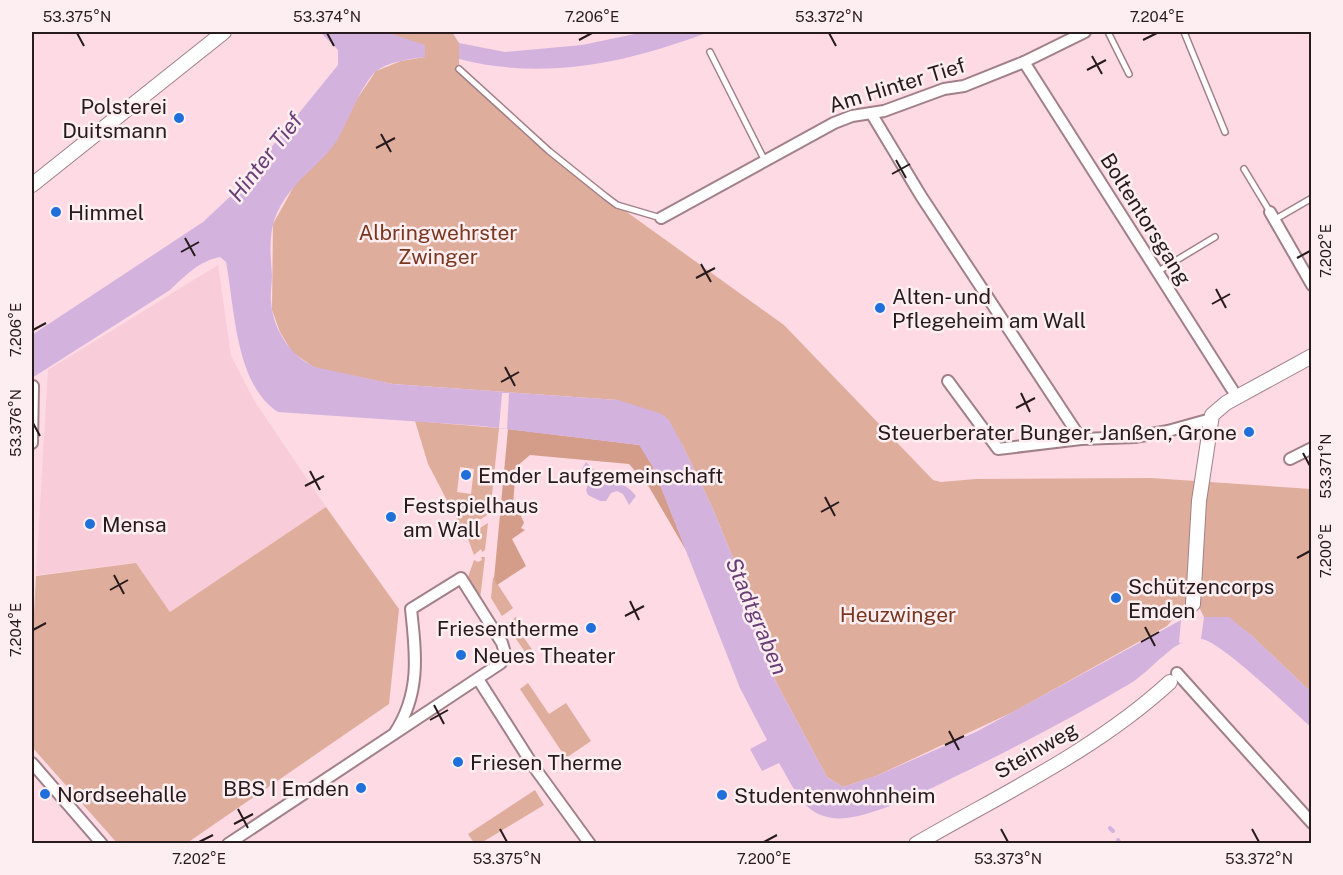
<svg xmlns="http://www.w3.org/2000/svg" width="1343" height="875" viewBox="0 0 1343 875" font-family="'Public Sans',sans-serif">
<rect width="100%" height="100%" fill="#fddae4"/>
<polygon fill="#f8ccd8" points="218,265 231,356 255,402 326,507 170,612 136,563 36,575 48,370"/>
<g fill="#dfad9b" fill-rule="evenodd">
<polygon points="386,32 452,32 459,43 459,69 494,102 617,205 784,325 933,480 941,482 976,479 1151,478 1311,489 1311,692 1251,635 1229,618 1204,617 1193,595 1167,626 1015,711 876,776 843,787 827,777 777,684 763,652 749,597 713,509 682,444 618,400 393,384 315,368 292,352 280,332 272,310 273,224 298,179 337,139 357,99 376,71 401,61 425,57"/>
<path d="M415,421L499,428L490,513L463,531L428,464ZM460,467L474,469L471,494L457,492Z"/>
<polygon points="326,507 399,609 389,704 187,843 117,843 32,747 32,649 36,576 136,563 170,612"/>
<polygon points="488,523 485,550 482,552 481,549 474,555 467,536"/>
<polygon points="481,557 485,557 480,599 467,580 474,560 478,562 482,560"/>
<polygon points="493,577 513,608 502,616 491,598"/>
<polygon points="516,617 522,626 518,629 535,654 529,658 506,624"/>
<polygon points="528,683 549,714 566,703 591,741 566,758 520,689"/>
<polygon points="535,790 544,805 481,843 474,843 468,834"/>
</g>
<polygon fill="#d49d8a" points="508,429 640,445 653,467 687,552 649,487 629,464 530,455 516,467 513,505 525,502 525,509 521,516 524,523 521,528 525,530 512,539 526,566 497,585 494,579"/>
<g fill="#d4b2de">
<path d="M320,32H386L425,45V57C410,59 394,61 381,68C362,78 348,124 336,142C318,167 297,177 280,207C268,228 270,252 272,275C272,284 270,293 271,302C273,329 290,356 315,367L393,384L618,400L662,414L669,420L682,444L713,509L749,597L763,652L777,684L827,777L843,787L876,776L976,732L1181,620L1204,617H1229L1251,635L1311,692V727C1291,710 1223,643 1202,639C1177,634 1153,670 1131,683C1079,714 1025,742 971,769C937,785 902,804 866,814C852,818 835,821 821,815C801,808 790,781 779,763L762,771L750,749L767,740L740,688L653,467L639,445L482,426L278,412C235,384 235,309 226,262L220,257C199,261 185,276 170,290L32,378V335L203,222L235,192L338,65V50Z"/>
<path d="M644,32H709C627,63 545,81 459,59V43L505,52L582,45Z"/>
<path d="M586,462C601,479 623,479 636,496L629,505L623,494L617,491L611,493L606,501H600L588,495L586,490L590,478L581,471Z"/>
</g>
<g fill="#fddae4">
<polygon points="502,393 509,393 507,429 499,428"/>
<polygon points="1204,617 1201,639 1179,643 1181,620"/>
</g>
<g fill="none" stroke-linecap="round" stroke-linejoin="round">
<g stroke="#d4b2de" stroke-width="4">
<polyline points="1110,828 1113,831"/>
<polyline points="1118,840 1120,844"/>
</g>
<defs>
<g id="service">
<polyline points="1108,32 1129,74"/>
<polyline points="1184,32 1225,132"/>
<polyline points="710,52 765,161"/>
<polyline points="459,69 549,151 605,196 617,205 661,218"/>
<polyline points="1244,169 1270,212"/>
<polyline points="1274,220 1312,198"/>
<polyline points="1157,272 1215,237"/>
</g>
<g id="minor">
<polyline points="1024,62 1237,397"/>
<polyline points="871,113 921,196 1081,439"/>
<polyline points="1270,212 1312,285"/>
<polyline points="661,218 834,123 852,116 884,111 944,89 964,86 1024,62 1085,32"/>
<polyline points="948,381 998,449 1081,439 1135,437 1168,431 1211,419"/>
<polyline points="32,443 33,386"/>
<polyline points="1290,459 1312,448"/>
<polyline points="1177,673 1312,823"/>
<polyline points="478,679 534,767 590,844"/>
<polyline points="32,763 102,844"/>
<path d="M228,844L501,663L505,653L502,643L461,578L411,609C416,654 421,694 394,734"/>
</g>
<g id="tertiary">
<polyline points="32,185 224,32"/>
<polyline points="1193,604 1199,501 1212,415 1226,403 1312,356"/>
<path d="M916,844C1002,794 1096,750 1170,682"/>
</g>
</defs>
<use href="#service" stroke="#a1808a" stroke-width="8"/>
<use href="#minor" stroke="#a1808a" stroke-width="14"/>
<use href="#tertiary" stroke="#a1808a" stroke-width="16"/>
<use href="#service" stroke="#fff" stroke-width="5"/>
<use href="#minor" stroke="#fff" stroke-width="10"/>
<use href="#tertiary" stroke="#fff" stroke-width="14"/>
</g>
<path fill="none" stroke="#271b1e" stroke-width="2" d="M77,33L84,46M327,33L334,46M829,33L836,46M579,40L592,33M1143,40L1157,33M1092,56L1102,74M1087,70L1106,60M381,134L391,152M376,148L395,138M896,160L906,178M892,174L910,164M185,238L195,256M181,252L199,242M1297,258L1310,251M701,264L711,282M696,278L715,268M1216,289L1226,308M1212,304L1230,294M33,330L46,323M505,367L515,386M501,382L519,372M1021,393L1030,412M1016,408L1035,398M33,423L40,436M1303,453L1310,466M310,471L320,490M305,486L324,476M825,497L835,516M821,512L839,502M1297,558L1310,551M114,575L124,594M110,590L128,580M630,601L639,620M625,616L644,606M1145,627L1155,646M33,630L46,623M1141,642L1159,632M434,705L444,724M430,720L448,710M949,731L959,750M945,745L964,736M238,809L248,828M234,824L253,814M500,829L507,842M1001,829L1008,842M1252,829L1259,842M199,842L213,835M764,842L777,835"/>
<g fill="#1f70da" stroke="#fceef1" stroke-width="2">
<circle cx="179" cy="118" r="6"/>
<circle cx="56" cy="212" r="6"/>
<circle cx="880" cy="308" r="6"/>
<circle cx="1249" cy="432" r="6"/>
<circle cx="466" cy="475" r="6"/>
<circle cx="391" cy="517" r="6"/>
<circle cx="90" cy="524" r="6"/>
<circle cx="1116" cy="598" r="6"/>
<circle cx="591" cy="628" r="6"/>
<circle cx="461" cy="655" r="6"/>
<circle cx="458" cy="762" r="6"/>
<circle cx="361" cy="788" r="6"/>
<circle cx="45" cy="794" r="6"/>
<circle cx="722" cy="795" r="6"/>
</g>
<g text-anchor="middle" dominant-baseline="central" stroke-width="5" stroke-linejoin="round" paint-order="stroke">
<g font-size="21" fill="#271b1e" stroke="#fceef1">
<text transform="translate(897 85) rotate(-17)">Am Hinter Tief</text>
<text transform="translate(1146 219) rotate(58)">Boltentorsgang</text>
<text transform="translate(1036 750) rotate(-30)">Steinweg</text>
</g>
<g font-size="21" fill="#271b1e" stroke="#fceef1" text-anchor="start">
<text x="167" y="106" text-anchor="end">Polsterei<tspan x="167" dy="24">Duitsmann</tspan></text>
<text x="68" y="212">Himmel</text>
<text x="892" y="296">Alten- und<tspan x="892" dy="24">Pflegeheim am Wall</tspan></text>
<text x="1237" y="432" text-anchor="end">Steuerberater Bunger, Janßen, Grone</text>
<text x="478" y="475">Emder Laufgemeinschaft</text>
<text x="403" y="505">Festspielhaus<tspan x="403" dy="24">am Wall</tspan></text>
<text x="102" y="524">Mensa</text>
<text x="1128" y="586">Schützencorps<tspan x="1128" dy="24">Emden</tspan></text>
<text x="579" y="628" text-anchor="end">Friesentherme</text>
<text x="473" y="655">Neues Theater</text>
<text x="470" y="762">Friesen Therme</text>
<text x="349" y="788" text-anchor="end">BBS I Emden</text>
<text x="57" y="794">Nordseehalle</text>
<text x="734" y="795">Studentenwohnheim</text>
</g>
<g font-size="21" fill="#7a361e" stroke="#fceef1">
<text x="438" y="232">Albringwehrster<tspan x="438" dy="24">Zwinger</tspan></text>
<text x="898" y="614">Heuzwinger</text>
</g>
<g font-size="22" font-style="italic" fill="#693e75" stroke="#fceef1">
<text transform="translate(265 157) rotate(-52)">Hinter Tief</text>
<text transform="translate(757 616) rotate(67)">Stadtgraben</text>
</g>
</g>
<rect width="1343" height="875" fill="none" stroke="#fceef1" stroke-width="66"/>
<rect x="33" y="33" width="1277" height="809" fill="none" stroke="#271b1e" stroke-width="2"/>
<g font-size="15" text-anchor="middle" fill="#271b1e">
<text x="77" y="22">53.375°N</text>
<text x="327" y="22">53.374°N</text>
<text x="592" y="22">7.206°E</text>
<text x="829" y="22">53.372°N</text>
<text x="1157" y="22">7.204°E</text>
<text transform="translate(1326 251) rotate(-90)" y="5">7.202°E</text>
<text transform="translate(16 330) rotate(-90)" y="5">7.206°E</text>
<text transform="translate(16 423) rotate(-90)" y="5">53.376°N</text>
<text transform="translate(1326 466) rotate(-90)" y="5">53.371°N</text>
<text transform="translate(1326 551) rotate(-90)" y="5">7.200°E</text>
<text transform="translate(16 630) rotate(-90)" y="5">7.204°E</text>
<text x="199" y="864">7.202°E</text>
<text x="507" y="864">53.375°N</text>
<text x="764" y="864">7.200°E</text>
<text x="1008" y="864">53.373°N</text>
<text x="1259" y="864">53.372°N</text>
</g>
</svg>
